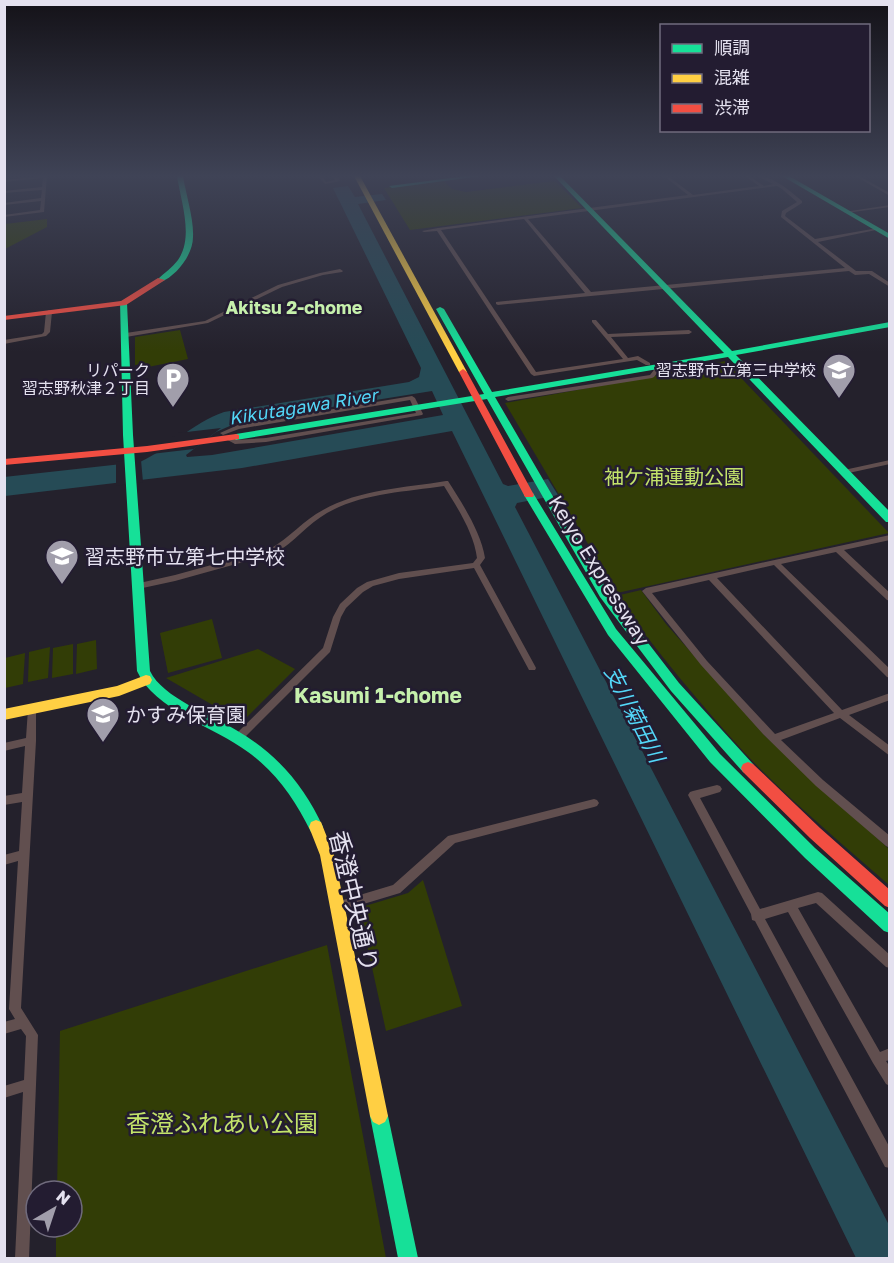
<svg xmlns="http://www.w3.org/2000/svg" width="894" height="1263" viewBox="0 0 894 1263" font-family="'Golos Text','Noto Sans JP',sans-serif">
<rect width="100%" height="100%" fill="#24212c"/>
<g fill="#323d06">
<polygon points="444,181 452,189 466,192 555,181 582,208 410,230 384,188"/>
<polygon points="47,219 47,227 5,249 5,224"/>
<polygon points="180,330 188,359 143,368 142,364 135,365 135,337"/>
<polygon points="725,361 889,533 617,593 505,403 660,375"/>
<path d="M641,590L666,624L765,736L889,849V885C840,842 789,800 744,752C699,703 656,650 616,596Z"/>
<polygon points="212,619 222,658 168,673 160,633"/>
<polygon points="96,640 97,669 76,674 77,644"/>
<polygon points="73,644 73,674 52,678 53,648"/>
<polygon points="50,647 48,678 28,682 29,652"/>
<polygon points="258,649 295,669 242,722 166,678"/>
<polygon points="25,653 23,684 5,688 5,658"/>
<polygon points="423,880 462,1006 386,1031 360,913 365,906 408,893"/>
<polygon points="327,945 386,1258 56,1258 56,1227 72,1227 72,1191 57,1191 60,1031"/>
</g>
<path fill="#264b56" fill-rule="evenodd" d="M348,186L355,197L382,194L386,200L358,204L503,484L508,486L548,479L558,495L517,503L515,507L889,1225V1258H856L452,431L242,468L5,496L4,477L140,462C170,448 192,423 224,412L409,382L419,377L421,368L333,188ZM432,391L443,415L212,455L187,457L186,455L216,432L239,422Z"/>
<g fill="#24212c">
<polygon points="221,428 194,449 151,454 178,433"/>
<polygon points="144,457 141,460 143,482 116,486 116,462"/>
</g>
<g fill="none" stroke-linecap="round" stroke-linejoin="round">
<g fill="#614f4f" fill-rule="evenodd">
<polygon points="43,176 47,176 44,212 4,217 4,215 40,210 41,201 4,205 4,203 41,198 42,190 4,193 4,191 42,187 43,178 4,182 4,180"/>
<polygon points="318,176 322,176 326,182 335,180 333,176 337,176 340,181 325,184"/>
<path d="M664,176H668L693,195L759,186L745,176H749L764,186L773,184L757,176C772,175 790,191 802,201V203L786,213L785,216L815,239L878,228V230H876L818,242L856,271H872L890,283V287L869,274L855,275L849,271L498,305L496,304V302L585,293L524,219L441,230L536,372L623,359L592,322V320H596L608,334L689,330L692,332L689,334L611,337L628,358L638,356L650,363V365H646L637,360L534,376L531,374L437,231L424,232L422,231L438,228L688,195ZM777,186L782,189L797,202L782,211L781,217L845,268L591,292L528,219Z"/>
<polygon points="855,176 859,176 890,193 890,196"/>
<polygon points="890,205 890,207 846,213 844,212"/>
<polygon points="340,269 343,271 342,272 323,275 282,287 208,323 126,337 123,335 126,333 205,321 278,285 320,273"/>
<polygon points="49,310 52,312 50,332 46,336 4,344 4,340 42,334 44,332 46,312"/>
<polygon points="659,365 662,367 654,377 652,378 508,401 505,399 508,397 650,375 657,366"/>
<polygon points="412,396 415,398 423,414 422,415 266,442 235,444 224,438 227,436 236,440 266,438 416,413 410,400 239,429 223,435 220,433 238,425"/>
<polygon points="890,460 890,464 844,474 841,472 844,470"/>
<path d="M446,481H448C462,503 481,532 485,558L480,565L535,666L536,668L535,670H529L474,568L399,579L373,586L363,592L346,608L341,617L330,652L244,738L241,739L238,738L236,735L238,732L323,648L333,617L340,604L357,588L367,582L399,573L473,563L477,558C474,533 457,507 444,486C405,492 362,493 327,513C308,524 294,542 276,553L175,581L138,589L135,588L134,586L135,584L175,575L270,549C289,538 304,520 323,510C360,489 405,488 446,481Z"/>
<path d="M890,535V540L844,550L890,593V601L887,600L836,552L781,564L890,669V678L887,677L774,565L717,578L842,710L890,693V700L849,715L890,746V756L840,718L781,740L823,780L890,836V848L886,846L816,786L763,734L701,665L642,591L646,588ZM709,580L834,713L775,734L707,661L652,593Z"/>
<polygon points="32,705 35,706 36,709 36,741 21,1008 38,1035 29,1258 15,1258 23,1092 4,1098 4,1086 24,1080 26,1036 21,1029 4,1034 4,1022 15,1019 9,1009 18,861 4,865 4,855 19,851 22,802 4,805 4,796 22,793 25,746 4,751 4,743 26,738 28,709 29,706"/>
<polygon points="717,785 720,786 722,789 720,792 700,798 760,909 818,892 822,893 890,955 890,968 886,967 816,903 798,908 880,1052 890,1048 890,1060 886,1061 890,1067 890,1086 886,1084 873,1063 788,912 765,919 890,1148 890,1168 885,1167 755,921 752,920 751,914 688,795 690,792 693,791"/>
<polygon points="594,799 597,800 599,803 597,806 594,807 455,843 400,893 337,912 333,911 332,907 333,903 393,885 448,836"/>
</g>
<g fill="#16e098" fill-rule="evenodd">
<path d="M177,176H183C186,195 194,219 193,237C193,255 176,276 161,282L157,280C164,273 172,268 178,260C194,237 181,202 177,176Z"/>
<polygon points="466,176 481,176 392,188 389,186"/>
<polygon points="554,176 560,176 732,351 890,322 890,327 736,355 890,512 890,522 886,522 728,357 495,397 608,591 679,683 753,764 755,768 753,772 748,774 743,772 671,691 600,597 487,399 236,440 231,437 236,434 484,394 436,309 440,307 444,309 492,392 724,353"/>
<polygon points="782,176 789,176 890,234 890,239"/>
<path d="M120,301L127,303L133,435L150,671C163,698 210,714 236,730C276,753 304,785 323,827L321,832L316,834L311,832C295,800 277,773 248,752C215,727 154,710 137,671L123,435Z"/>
<polygon points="529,492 533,493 616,629 720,754 815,848 890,914 890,933 884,931 805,858 710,762 608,635 524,495"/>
<polygon points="379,1107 385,1110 388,1116 418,1258 398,1258 370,1116 373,1110"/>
</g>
<g fill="#ffcf43" fill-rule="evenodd">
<polygon points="354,176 360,176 467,372 466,374 459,372"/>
<polygon points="146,675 150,676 152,680 150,684 119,696 4,720 4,709 117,686"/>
<polygon points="316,820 321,822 334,855 388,1116 385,1122 379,1125 373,1122 370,1116 320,855 309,827 311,822"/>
</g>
<g fill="#f24e42" fill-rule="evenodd">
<polygon points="158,278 165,280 126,305 4,320 4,316 121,301"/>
<polygon points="463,369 467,372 534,495 533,497 525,497 524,495 459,372"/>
<polygon points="236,434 239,435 239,439 147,452 4,465 4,459 147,446"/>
<polygon points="748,762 753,764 820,828 890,890 890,908 885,906 810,838 743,772 741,768 743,764"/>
</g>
</g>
<linearGradient id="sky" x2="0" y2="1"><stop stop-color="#141218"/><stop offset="0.5" stop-color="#3f4356"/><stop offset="1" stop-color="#3f4356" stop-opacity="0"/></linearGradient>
<rect width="894" height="352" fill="url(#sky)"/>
<defs>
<symbol id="school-pin" viewBox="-11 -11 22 30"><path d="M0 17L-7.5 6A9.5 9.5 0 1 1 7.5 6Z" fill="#a19eab" stroke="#231c31"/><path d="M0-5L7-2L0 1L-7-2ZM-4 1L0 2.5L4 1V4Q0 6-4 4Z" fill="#fff"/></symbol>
<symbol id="parking-pin" viewBox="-11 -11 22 30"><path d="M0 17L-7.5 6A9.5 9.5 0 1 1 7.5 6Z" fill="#a19eab" stroke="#231c31"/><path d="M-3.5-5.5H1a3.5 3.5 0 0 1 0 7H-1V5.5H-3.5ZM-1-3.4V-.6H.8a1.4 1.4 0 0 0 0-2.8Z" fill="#fff"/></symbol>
</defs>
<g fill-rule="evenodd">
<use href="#school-pin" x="820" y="351" width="38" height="52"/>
<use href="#parking-pin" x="154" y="360" width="38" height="52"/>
<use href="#school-pin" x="43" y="537" width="38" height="52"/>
<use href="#school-pin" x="84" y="695" width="38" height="52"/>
</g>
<g text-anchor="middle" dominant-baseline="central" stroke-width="5" stroke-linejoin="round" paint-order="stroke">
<g font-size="16" fill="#e4e1ef" stroke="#231c31" text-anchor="end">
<text x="150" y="370">リパーク<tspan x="150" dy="18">習志野秋津２丁目</tspan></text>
<text x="816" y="370">習志野市立第三中学校</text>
</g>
<g font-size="18" font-weight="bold" fill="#c6f0ac" stroke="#231c31">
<text x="294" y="307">Akitsu 2-chome</text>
</g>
<g font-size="18" font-style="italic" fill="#53d7f8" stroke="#231c31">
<text transform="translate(303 406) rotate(-9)">Kikutagawa River</text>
</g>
<g font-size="20" fill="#c3e36a" stroke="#231c31">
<text x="674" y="476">袖ケ浦運動公園</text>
</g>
<g font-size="20" fill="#e4e1ef" stroke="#231c31" text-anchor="start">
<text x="85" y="556">習志野市立第七中学校</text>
<text x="126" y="714">かすみ保育園</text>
</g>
<g font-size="20" fill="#e4e1ef" stroke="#231c31">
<text transform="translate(600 570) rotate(58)">Keiyo Expressway</text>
</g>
<g font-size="21" font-weight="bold" fill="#c6f0ac" stroke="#231c31">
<text x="378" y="695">Kasumi 1-chome</text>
</g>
<g font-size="21" font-style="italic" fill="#53d7f8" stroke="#231c31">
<text transform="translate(635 714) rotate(63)">支川菊田川</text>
</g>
<g font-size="24" fill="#e4e1ef" stroke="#231c31">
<text transform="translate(355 901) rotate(77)">香澄中央通り</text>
</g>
<g font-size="24" fill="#c3e36a" stroke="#231c31">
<text x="222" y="1122">香澄ふれあい公園</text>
</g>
</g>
<rect width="894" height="1263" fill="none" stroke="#e4e1ef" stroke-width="12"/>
<rect x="660" y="24" width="210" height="108" fill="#231c31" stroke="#706b7d" stroke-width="1.5"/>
<rect x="672" y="44" width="30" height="9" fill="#16e098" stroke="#706b7d" stroke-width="1.5"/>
<text x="714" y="54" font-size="18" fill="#e4e1ef">順調</text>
<rect x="672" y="74" width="30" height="9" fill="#ffcf43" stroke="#706b7d" stroke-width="1.5"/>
<text x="714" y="84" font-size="18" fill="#e4e1ef">混雑</text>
<rect x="672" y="104" width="30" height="9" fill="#f24e42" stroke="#706b7d" stroke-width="1.5"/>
<text x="714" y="114" font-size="18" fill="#e4e1ef">渋滞</text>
<g transform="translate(54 1209) rotate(39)"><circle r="28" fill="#231c31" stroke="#706b7d" stroke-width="1.5"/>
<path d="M0-4.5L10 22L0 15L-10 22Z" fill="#a19eab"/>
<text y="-9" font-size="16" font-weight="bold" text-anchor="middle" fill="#e4e1ef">N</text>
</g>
</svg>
